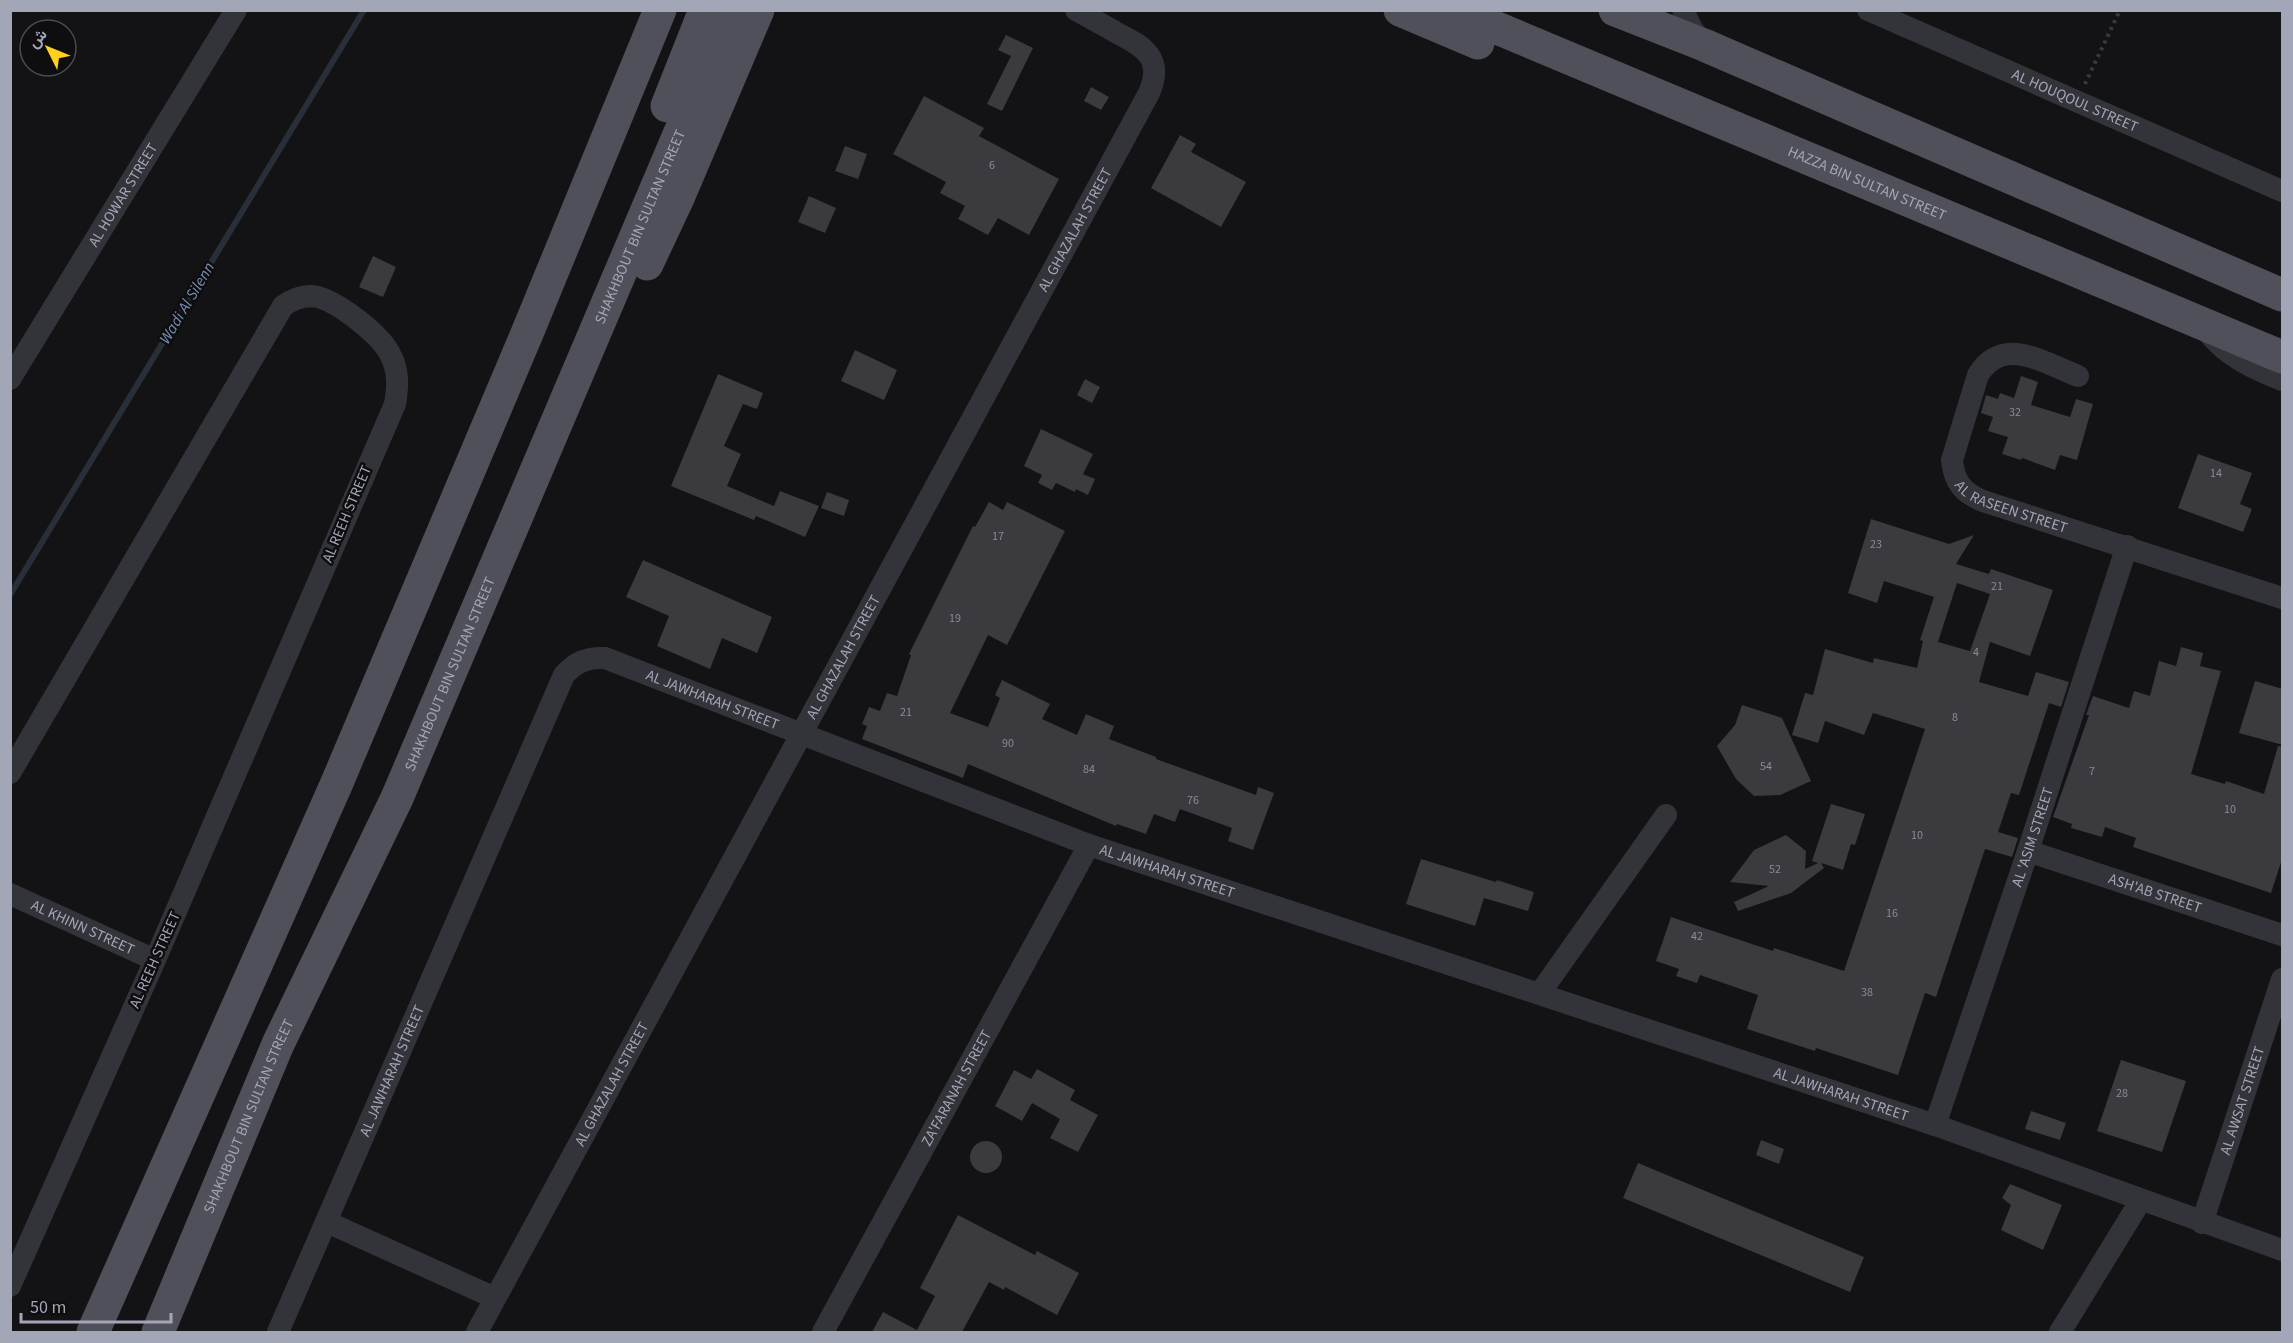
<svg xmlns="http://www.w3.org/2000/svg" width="2293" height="1343" viewBox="0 0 2293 1343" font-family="'Source Sans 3',Vazirmatn,sans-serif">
<rect width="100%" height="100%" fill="#131214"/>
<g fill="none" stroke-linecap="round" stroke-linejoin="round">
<polyline stroke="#282f39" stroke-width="6" points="10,595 364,10"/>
</g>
<g fill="#3a3a3f" fill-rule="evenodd">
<polygon points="1006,35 1033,48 1002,111 987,104 1011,56 998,50"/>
<polygon points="1091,87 1109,97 1101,110 1084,101"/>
<polygon points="924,96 984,128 979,136 1059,179 1029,235 998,218 988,235 958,219 965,206 940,193 946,182 893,154"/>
<polygon points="1180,135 1196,144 1191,152 1246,182 1221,227 1151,188"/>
<polygon points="845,146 867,154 858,179 835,171"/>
<polygon points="809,196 836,208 825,233 798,222"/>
<polygon points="373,256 396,267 383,297 359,287"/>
<polygon points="855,350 897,370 884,400 841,381"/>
<polygon points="718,374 763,393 757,409 743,404 724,446 741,454 727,486 774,506 780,491 819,506 805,537 756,516 754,520 671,486"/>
<polygon points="2021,376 2038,382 2031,405 2070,417 2076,399 2093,404 2077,460 2060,455 2055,470 2022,458 2021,460 2002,454 2008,437 1988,431 1993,417 1981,413 1986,395 1998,399 2000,393 2014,398"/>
<polygon points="1085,379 1100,387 1092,403 1077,395"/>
<polygon points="1041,429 1093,454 1083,474 1095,479 1088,495 1076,489 1075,492 1056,483 1052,490 1038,483 1042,475 1024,466"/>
<polygon points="2198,454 2252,473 2240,504 2252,509 2243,532 2178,508"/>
<polygon points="827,492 849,500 844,516 821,508"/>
<polygon points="989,502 1003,510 1007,502 1065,531 1007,645 988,635 950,713 988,727 1000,698 995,695 1002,680 1050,704 1042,719 1077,735 1086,714 1114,726 1109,739 1156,757 1156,759 1256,795 1258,787 1274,793 1253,850 1228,841 1232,828 1180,809 1175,822 1154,814 1146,834 1117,824 1116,826 968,764 963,778 862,739 867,726 862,724 869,707 880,711 887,693 897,696 911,655 909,654 973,526 975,527"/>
<path d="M1871,519L1949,544L1974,535L1956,564L1989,574L1991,569L2053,590L2030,656L1990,642L1979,682L2028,696L2036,672L2069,682L2061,707L2049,703L2019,795L2011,793L1998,832L2018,838L2012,857L1985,849L1936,997L1925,993L1898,1075L1816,1048L1815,1051L1747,1029L1758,995L1700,975L1697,983L1676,976L1679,969L1656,961L1671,917L1773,951L1774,948L1844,971L1925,729L1873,713L1864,735L1825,721L1818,743L1792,735L1805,693L1813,695L1825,649L1873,663L1874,658L1917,668L1923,641L1920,640L1934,597L1884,581L1877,603L1848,593ZM1957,583L1990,594L1970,651L1938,642Z"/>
<polygon points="643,560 772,617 757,653 722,638 710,669 657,646 669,616 626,597"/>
<polygon points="2181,647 2203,653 2200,666 2221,671 2191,774 2225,784 2226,781 2264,794 2278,746 2283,747 2283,856 2271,893 2133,847 2136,838 2105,827 2102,837 2071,828 2072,824 2053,817 2089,715 2086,715 2093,696 2129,708 2134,691 2150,696 2159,661 2176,666"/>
<polygon points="2255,681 2283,689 2283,745 2239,733"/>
<polygon points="1742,705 1782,718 1811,781 1780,795 1754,796 1736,779 1717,746 1735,725"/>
<polygon points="1831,804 1865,814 1855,845 1851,844 1843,870 1821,863 1824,868 1791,893 1738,911 1734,902 1769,886 1730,882 1754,850 1786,835 1806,851 1805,869 1818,863 1812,861"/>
<polygon points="1421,859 1496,882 1497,880 1534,892 1528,911 1484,898 1475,926 1406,904"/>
<polygon points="2121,1060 2186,1081 2162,1152 2097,1131"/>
<polygon points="1037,1069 1075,1090 1070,1100 1098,1115 1078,1152 1050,1138 1060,1119 1032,1103 1022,1121 995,1106 1014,1070 1031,1079"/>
<polygon points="2031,1111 2066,1123 2060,1140 2025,1129"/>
<polygon points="1761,1140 1784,1149 1779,1164 1756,1155"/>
<circle cx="986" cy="1157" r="16"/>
<polygon points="1638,1163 1864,1257 1850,1292 1623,1198"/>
<polygon points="2010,1184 2062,1205 2043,1250 2001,1230 2011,1205 2002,1198"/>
<polygon points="958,1215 1035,1255 1037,1251 1079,1273 1057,1315 1005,1287 1004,1290 989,1282 962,1332 872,1332 883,1312 917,1330 935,1296 920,1288"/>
</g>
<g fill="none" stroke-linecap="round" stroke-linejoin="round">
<polyline stroke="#393a41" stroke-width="4" stroke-dasharray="3 4.5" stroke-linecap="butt" points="2085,84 2120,10"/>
<g stroke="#33333a" stroke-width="22">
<polyline points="1683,10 1692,29 1704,45"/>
<path id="s1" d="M1868,10L2282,191"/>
<path d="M2207,331C2227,357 2254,369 2282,380"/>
<path id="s2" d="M2078,376C2044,363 2003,334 1978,375L1952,460C1954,482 1963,493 1983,501L2282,598"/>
<path id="s3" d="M10,379L236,10"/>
<path d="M10,773L283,306C293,299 305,294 318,297C339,303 380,334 390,354C399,370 398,387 395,404L155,960L10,1286"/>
<path id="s4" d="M2028,851L2282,935"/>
<path id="s5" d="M10,894L155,960"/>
<polyline points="1540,993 1666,815"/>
<path id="s6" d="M1935,1125L2028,851L2127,546"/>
<polyline points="327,1222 495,1298"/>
<path id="s7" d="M2202,1223L2282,979"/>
<path id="s8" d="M278,1332L564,675C576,662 587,657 605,658L1089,845L1935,1125L2282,1250"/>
<path id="s9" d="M477,1332L1149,93C1164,59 1145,47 1117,33C1104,25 1090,18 1076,10"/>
<path id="s10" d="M823,1332L1089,845"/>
<polyline points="2060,1332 2141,1200"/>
</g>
<g stroke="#4f5059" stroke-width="33">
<polyline points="1400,10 1478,43"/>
<path id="s11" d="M1454,10L2282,357"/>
<polyline points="1615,10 1704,45 2282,295"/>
<polyline points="667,106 705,10"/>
<polyline points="647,264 678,198 758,10"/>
<polyline points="93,1332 336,785 528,331 660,10"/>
<path id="s12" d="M158,1332L278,1044L397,798L732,10"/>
</g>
</g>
<g text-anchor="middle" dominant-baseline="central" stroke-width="5" stroke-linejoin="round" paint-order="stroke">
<g font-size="12" fill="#898b98">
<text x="992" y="165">6</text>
<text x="2015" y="412">32</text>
<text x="2216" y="473">14</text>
<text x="998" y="536">17</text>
<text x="1876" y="544">23</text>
<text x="1997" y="586">21</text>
<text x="955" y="618">19</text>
<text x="1976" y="652">4</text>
<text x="906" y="712">21</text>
<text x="1955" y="717">8</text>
<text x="1008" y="743">90</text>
<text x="1766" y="766">54</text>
<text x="1089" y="769">84</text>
<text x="2092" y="771">7</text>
<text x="1193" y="800">76</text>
<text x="2230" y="809">10</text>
<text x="1917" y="835">10</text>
<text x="1775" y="869">52</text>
<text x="1892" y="913">16</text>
<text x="1697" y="936">42</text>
<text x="1867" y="992">38</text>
<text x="2122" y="1093">28</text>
</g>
<g font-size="15" fill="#a3a6b6" stroke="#0e0d0f">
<text stroke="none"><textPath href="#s1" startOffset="226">AL HOUQOUL STREET</textPath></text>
<text stroke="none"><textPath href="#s11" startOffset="448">HAZZA BIN SULTAN STREET</textPath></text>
<text stroke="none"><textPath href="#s3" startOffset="216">AL HOWAR STREET</textPath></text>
<text stroke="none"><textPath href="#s12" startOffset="1206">SHAKHBOUT BIN SULTAN STREET</textPath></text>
<text stroke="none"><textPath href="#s9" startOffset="1254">AL GHAZALAH STREET</textPath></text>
<text stroke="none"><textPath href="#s2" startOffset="284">AL RASEEN STREET</textPath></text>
<text transform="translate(347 514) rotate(-67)">AL REEH STREET</text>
<text stroke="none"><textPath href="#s9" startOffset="768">AL GHAZALAH STREET</textPath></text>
<text stroke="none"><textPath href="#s12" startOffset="720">SHAKHBOUT BIN SULTAN STREET</textPath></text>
<text stroke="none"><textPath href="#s8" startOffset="878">AL JAWHARAH STREET</textPath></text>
<text stroke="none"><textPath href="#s6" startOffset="304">AL 'ASIM STREET</textPath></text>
<text stroke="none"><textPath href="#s8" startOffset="1364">AL JAWHARAH STREET</textPath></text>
<text stroke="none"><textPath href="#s4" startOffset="134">ASH'AB STREET</textPath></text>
<text stroke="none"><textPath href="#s5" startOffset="80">AL KHINN STREET</textPath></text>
<text transform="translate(155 960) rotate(-66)">AL REEH STREET</text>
<text stroke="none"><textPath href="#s8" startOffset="285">AL JAWHARAH STREET</textPath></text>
<text stroke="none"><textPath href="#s9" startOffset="282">AL GHAZALAH STREET</textPath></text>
<text stroke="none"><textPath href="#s10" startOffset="278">ZA'FARANAH STREET</textPath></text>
<text stroke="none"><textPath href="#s8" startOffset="2074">AL JAWHARAH STREET</textPath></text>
<text stroke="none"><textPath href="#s7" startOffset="129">AL AWSAT STREET</textPath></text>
<text stroke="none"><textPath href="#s12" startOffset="234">SHAKHBOUT BIN SULTAN STREET</textPath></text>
</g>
<g font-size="16" font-style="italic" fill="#768fb4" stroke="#0e0d0f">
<text transform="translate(187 303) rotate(-59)">Wadi Al Silenn</text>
</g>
</g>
<rect width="2293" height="1343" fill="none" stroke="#a3a6b6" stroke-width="24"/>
<g transform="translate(48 48) rotate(313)"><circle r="28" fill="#0e0d0f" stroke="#4a4a52" stroke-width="1.5"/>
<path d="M0-4.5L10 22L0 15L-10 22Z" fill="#ffd020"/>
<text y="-9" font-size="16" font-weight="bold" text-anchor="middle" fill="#a3a6b6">ش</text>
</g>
<path d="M21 1313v9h150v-9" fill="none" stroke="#a3a6b6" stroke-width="3"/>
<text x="30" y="1313" font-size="18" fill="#a3a6b6" stroke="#0e0d0f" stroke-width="4.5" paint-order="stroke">50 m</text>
</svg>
